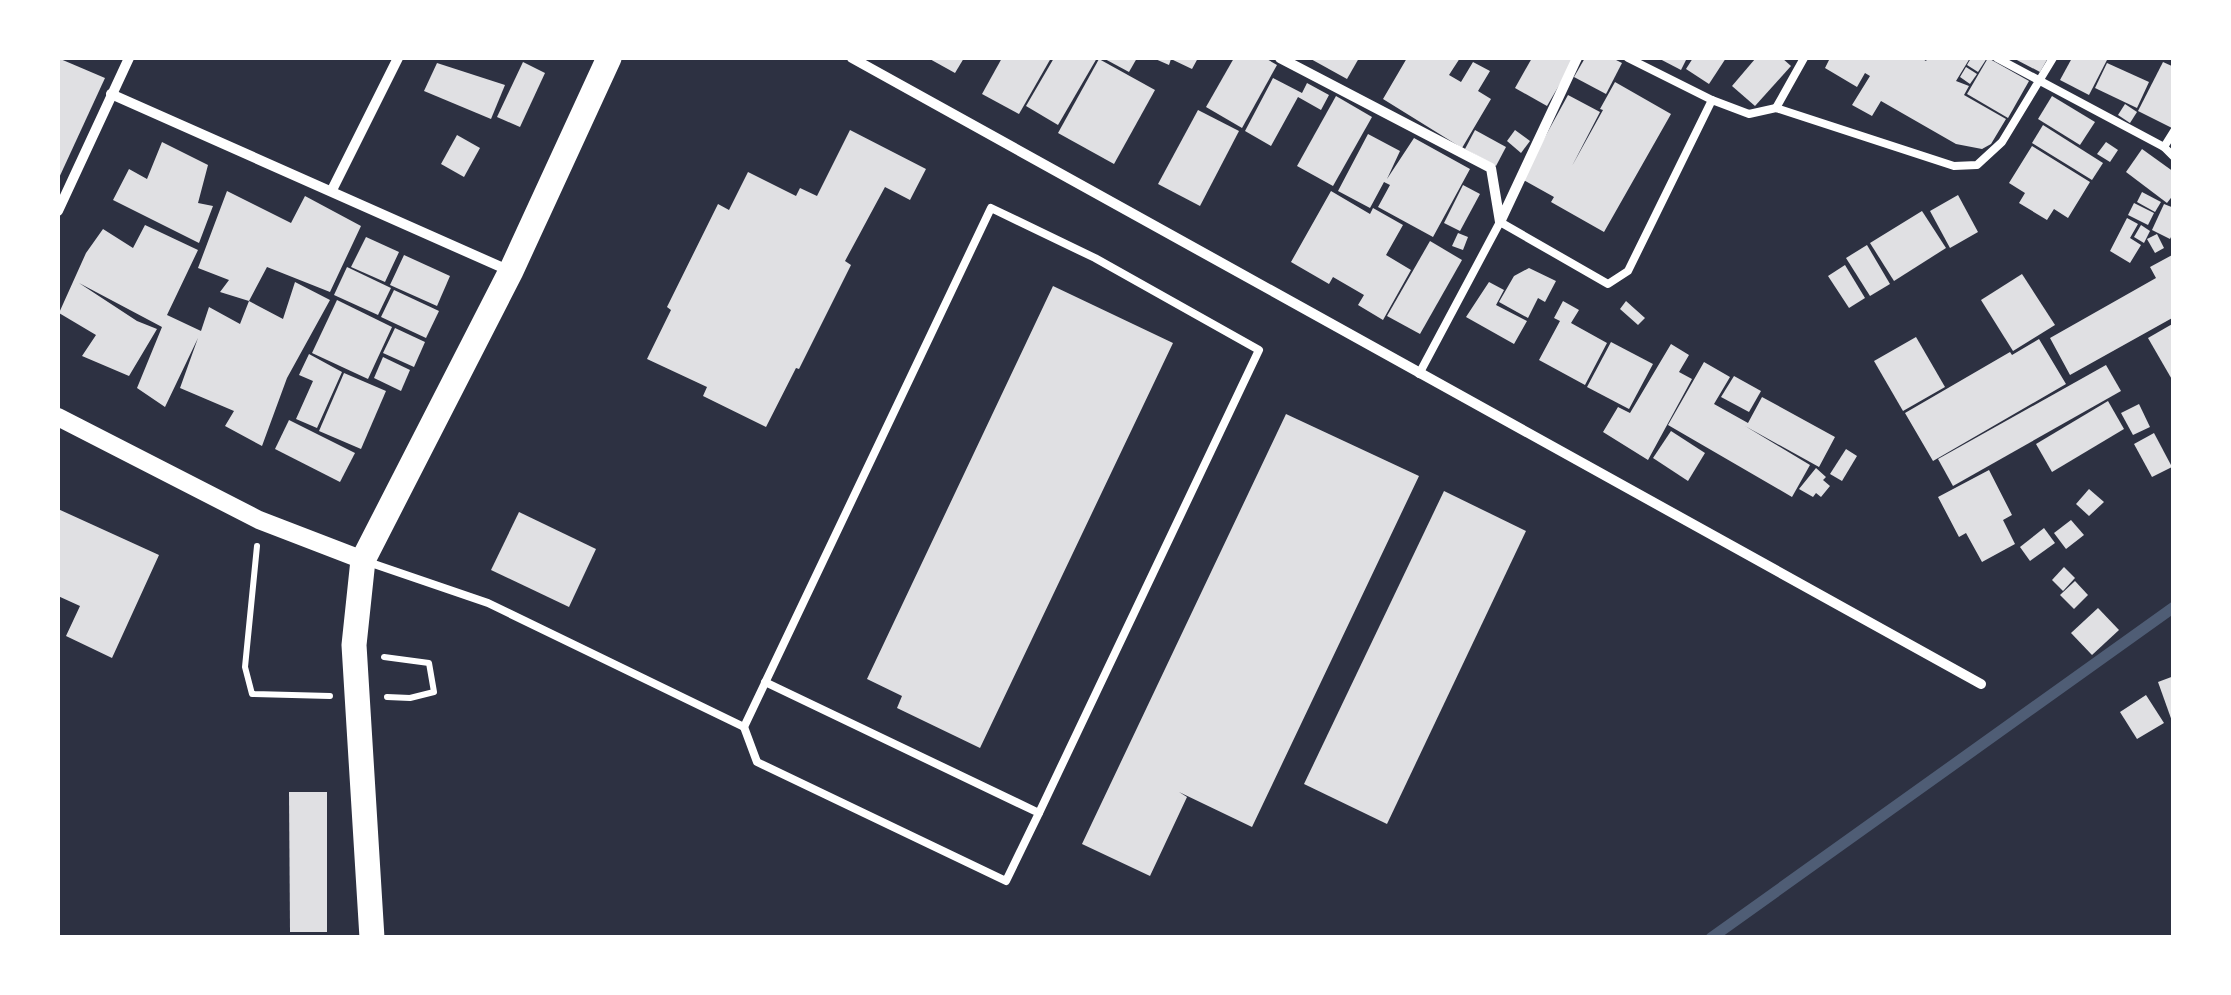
<svg xmlns="http://www.w3.org/2000/svg" width="2231" height="995" viewBox="0 0 2231 995" font-family="'Space Grotesk',sans-serif">
<rect width="100%" height="100%" fill="#2d3142"/>
<g fill="none" stroke-linecap="round" stroke-linejoin="round">
<polyline stroke="#4f5d75" stroke-width="11" points="1711,938 2174,607"/>
</g>
<g fill="#e0e0e3">
<polygon points="58,58 105,78 58,180"/>
<polygon points="928,58 964,58 955,73"/>
<polygon points="1002,58 1051,58 1019,114 982,94"/>
<polygon points="1054,58 1097,58 1058,125 1026,106"/>
<polygon points="1103,58 1137,58 1129,72"/>
<polygon points="1153,58 1198,58 1192,69 1171,59 1169,65"/>
<polygon points="1234,58 1265,58 1277,65 1242,128 1206,107"/>
<polygon points="1309,58 1359,58 1347,79"/>
<polygon points="1407,58 1460,58 1449,75 1461,82 1473,62 1490,71 1478,91 1491,99 1462,148 1383,99"/>
<polygon points="1532,58 1575,58 1547,106 1515,88"/>
<polygon points="1585,58 1612,58 1622,63 1606,94 1574,77"/>
<polygon points="1658,58 1687,58 1681,70"/>
<polygon points="1693,58 1726,58 1709,84 1686,69"/>
<polygon points="1760,58 1782,58 1791,66 1755,106 1732,86 1755,59"/>
<polygon points="1830,58 1921,58 1926,61 1928,58 1970,58 1956,81 1969,86 1964,95 2006,119 1991,144 1982,149 1956,144 1881,101 1872,116 1852,105 1870,76 1865,73 1857,87 1825,68"/>
<polygon points="1971,58 1987,58 1978,72 1967,65"/>
<polygon points="1988,58 2029,81 2008,118 1967,94"/>
<polygon points="2013,58 2048,58 2040,72"/>
<polygon points="2072,58 2108,58 2089,95 2060,80"/>
<polygon points="1099,59 1155,90 1114,164 1058,133"/>
<polygon points="523,62 545,73 520,127 497,117"/>
<polygon points="2163,62 2174,67 2172,128 2138,111"/>
<polygon points="437,63 505,85 491,119 424,91"/>
<polygon points="2107,63 2149,82 2137,108 2095,88"/>
<polygon points="1966,67 1977,74 1970,84 1960,77"/>
<polygon points="1273,78 1302,93 1307,83 1329,95 1321,110 1298,97 1271,146 1245,131"/>
<polygon points="1615,82 1671,114 1604,232 1551,202 1554,197 1522,179 1568,95 1600,112 1572,166 1603,110 1600,109"/>
<polygon points="1336,96 1372,117 1333,186 1297,166"/>
<polygon points="2052,96 2095,122 2080,145 2038,119"/>
<polygon points="2125,104 2137,112 2130,123 2118,115"/>
<polygon points="1198,110 1239,131 1200,206 1158,184"/>
<polygon points="2043,125 2103,163 2092,180 2032,143"/>
<polygon points="850,130 926,169 910,200 885,187 845,261 851,265 799,369 796,368 766,427 703,396 707,387 647,359 671,310 667,307 718,204 729,210 748,172 796,196 800,188 817,196"/>
<polygon points="1475,130 1506,147 1496,166 1465,149"/>
<polygon points="1515,130 1530,141 1521,153 1507,141"/>
<polygon points="1368,134 1400,151 1387,179 1414,138 1470,169 1433,237 1378,207 1390,185 1384,182 1370,208 1338,191"/>
<polygon points="457,135 480,148 464,177 441,164"/>
<polygon points="162,142 208,165 198,203 213,206 199,243 113,200 129,169 147,179"/>
<polygon points="2106,142 2118,150 2110,162 2097,154"/>
<polygon points="2032,146 2090,182 2068,218 2054,209 2047,220 2019,203 2025,193 2009,183"/>
<polygon points="2142,149 2174,172 2174,194 2167,203 2126,172"/>
<polygon points="1463,185 1480,194 1460,231 1444,223"/>
<polygon points="227,191 291,223 305,196 361,226 330,292 267,267 249,301 283,319 295,282 330,300 287,378 262,446 225,426 234,411 180,388 198,338 165,407 137,388 162,327 79,283 137,321 157,329 129,376 82,356 96,335 59,313 86,253 103,229 133,248 145,225 198,250 167,315 201,331 209,307 240,324 249,301 220,292 229,280 198,268"/>
<polygon points="1331,191 1370,214 1373,208 1403,225 1386,255 1411,270 1383,320 1358,305 1364,295 1333,277 1329,284 1291,262"/>
<polygon points="2142,192 2161,202 2155,212 2137,202"/>
<polygon points="1958,195 1978,232 1950,248 1930,211"/>
<polygon points="2134,203 2154,213 2148,225 2128,215"/>
<polygon points="2164,204 2174,208 2174,231 2170,239 2152,230"/>
<polygon points="1922,211 1946,248 1894,281 1870,243"/>
<polygon points="2127,218 2138,224 2130,238 2141,245 2130,263 2110,251"/>
<polygon points="2141,225 2150,231 2144,243 2134,237"/>
<polygon points="1458,233 1468,237 1463,250 1452,246"/>
<polygon points="2157,234 2164,248 2155,253 2147,239"/>
<polygon points="366,237 399,252 385,282 351,267"/>
<polygon points="1430,241 1462,260 1420,334 1387,316"/>
<polygon points="1867,245 1890,284 1870,296 1846,258"/>
<polygon points="2174,254 2174,317 2070,375 2050,338 2156,278 2150,267"/>
<polygon points="404,255 450,276 437,306 390,285"/>
<polygon points="1845,265 1865,298 1849,308 1828,276"/>
<polygon points="347,267 391,288 378,315 334,295"/>
<polygon points="1529,268 1556,281 1545,302 1538,298 1528,318 1499,302 1514,276"/>
<polygon points="2022,274 2055,325 2013,351 1981,300"/>
<polygon points="1489,282 1504,290 1496,305 1527,321 1514,344 1466,317"/>
<polygon points="1053,286 1173,343 980,748 897,708 902,696 867,679"/>
<polygon points="394,290 439,311 426,338 381,317"/>
<polygon points="337,300 392,327 368,379 312,353"/>
<polygon points="1563,301 1579,310 1571,323 1607,343 1585,385 1539,360 1560,321 1554,318"/>
<polygon points="1626,301 1645,318 1638,325 1620,309"/>
<polygon points="2174,323 2174,383 2148,338"/>
<polygon points="395,328 425,342 414,367 383,353"/>
<polygon points="1916,337 1945,387 1903,411 1874,361"/>
<polygon points="2039,339 2066,384 1933,461 1905,413 2010,352 2012,355"/>
<polygon points="1611,342 1653,364 1629,409 1587,387"/>
<polygon points="1671,344 1689,355 1679,372 1692,379 1648,460 1603,432 1618,407 1630,413"/>
<polygon points="309,354 342,372 317,428 296,419 313,381 299,375"/>
<polygon points="383,357 410,370 401,391 374,378"/>
<polygon points="1704,362 1730,377 1714,404 1748,423 1762,397 1835,437 1819,467 1745,426 1810,465 1792,497 1668,425"/>
<polygon points="2106,365 2121,391 1953,486 1938,459"/>
<polygon points="344,373 386,391 361,449 319,431"/>
<polygon points="1734,376 1761,391 1749,412 1721,397"/>
<polygon points="2108,401 2124,429 2052,472 2036,444"/>
<polygon points="2139,404 2150,427 2133,435 2121,413"/>
<polygon points="1286,414 1419,476 1252,827 1179,792 1187,797 1150,876 1082,844"/>
<polygon points="289,420 355,453 340,482 275,449"/>
<polygon points="1671,431 1705,453 1688,481 1653,458"/>
<polygon points="2154,433 2172,467 2152,477 2134,444"/>
<polygon points="1846,449 1857,456 1842,481 1830,474"/>
<polygon points="1816,468 1826,477 1823,480 1830,486 1821,497 1816,493 1813,497 1799,489"/>
<polygon points="1989,470 2012,515 2003,520 2015,544 1982,562 1966,533 1959,537 1938,497"/>
<polygon points="2089,489 2104,502 2089,516 2076,504"/>
<polygon points="1444,491 1526,531 1387,824 1304,784"/>
<polygon points="58,509 159,555 112,658 66,636 80,606 58,596"/>
<polygon points="519,512 596,549 569,607 491,570"/>
<polygon points="2071,520 2084,535 2066,549 2054,533"/>
<polygon points="2044,528 2055,543 2030,561 2020,547"/>
<polygon points="2064,567 2075,578 2063,591 2052,580"/>
<polygon points="2075,581 2088,595 2074,609 2060,595"/>
<polygon points="2098,608 2119,630 2092,655 2071,633"/>
<polygon points="2174,676 2174,724 2173,724 2158,682"/>
<polygon points="2146,695 2164,723 2137,739 2120,712"/>
<polygon points="289,792 327,792 327,932 290,932"/>
</g>
<g fill="none" stroke-linecap="round" stroke-linejoin="round">
<g stroke="#fff" stroke-width="6">
<polyline points="257,546 245,667 252,694 330,696"/>
<polyline points="384,657 429,663 434,692 410,698 387,697"/>
</g>
<g stroke="#fff" stroke-width="8">
<polyline points="1628,58 1712,100"/>
<polyline points="1997,58 2164,147 2174,157"/>
<polyline points="1776,108 1804,58"/>
<polyline points="2164,147 2174,131"/>
<polyline points="1419,374 1500,222 1608,284 1628,271 1712,100 1749,114 1776,108 1954,166 1977,165 2002,142 2053,58"/>
<polyline points="368,562 488,603 744,727 991,208 1095,258 1259,350 1039,813"/>
<polyline points="744,727 757,762 1006,881 1039,813 765,682"/>
</g>
<g stroke="#fff" stroke-width="10">
<polyline points="852,58 1981,684"/>
<polyline points="1280,58 1491,168 1500,222 1577,58"/>
<polyline points="111,94 510,271"/>
<polyline points="332,190 398,58"/>
<polyline points="58,211 129,58"/>
</g>
<polyline stroke="#fff" stroke-width="18" points="58,417 259,520 363,560"/>
<polyline stroke="#fff" stroke-width="25" points="372,938 354,645 363,560 511,271 609,58"/>
</g>
<rect width="2231" height="995" fill="none" stroke="#ffffff" stroke-width="120"/>
</svg>
